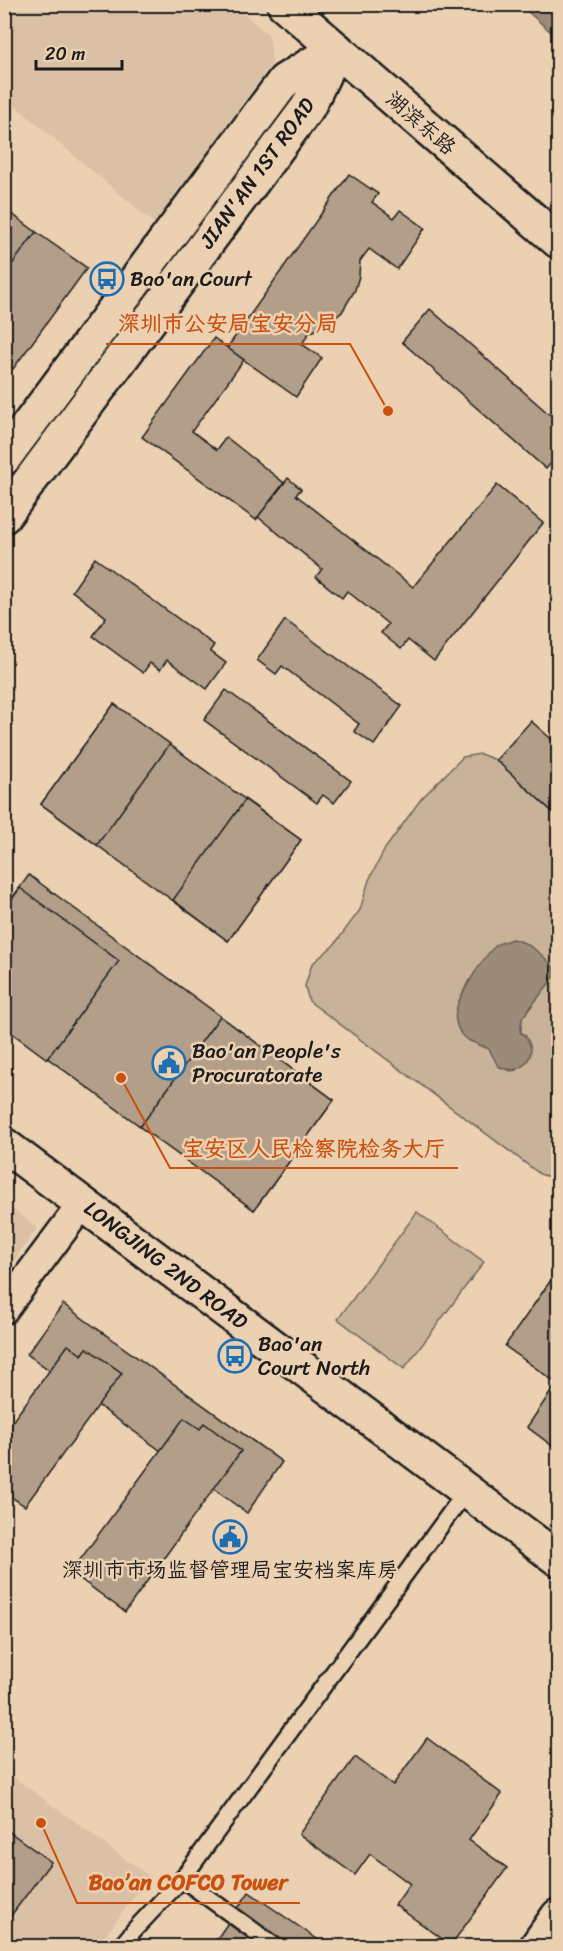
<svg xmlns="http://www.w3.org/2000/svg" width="563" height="1951" viewBox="0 0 563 1951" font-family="Sriracha,'LXGW WenKai TC',sans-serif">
<rect width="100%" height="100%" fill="#ebd0b2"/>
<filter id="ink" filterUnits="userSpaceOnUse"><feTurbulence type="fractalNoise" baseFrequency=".0167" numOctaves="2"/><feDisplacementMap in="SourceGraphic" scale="12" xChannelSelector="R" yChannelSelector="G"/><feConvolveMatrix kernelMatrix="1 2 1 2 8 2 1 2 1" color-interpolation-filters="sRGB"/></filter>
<g filter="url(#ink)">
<g fill="#dac1a6">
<polygon points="5,4 233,5 269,35 272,63 156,225 5,97"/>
<polygon points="5,1203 37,1228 5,1273"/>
<polygon points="4,1770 149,1876 98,1946 5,1946"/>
</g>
<g fill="#c9b29a" stroke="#72675b" stroke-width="1.5" fill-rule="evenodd">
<path d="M480,754L496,760L558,817V1178L556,1179L540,1174L309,1001L305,986L312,964L334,945L360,910L369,880L385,849L421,799L463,757ZM554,977L522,1018L521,1032L526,1036L517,1070L511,1071L498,1066L490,1049L478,1045L458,1003L469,980Z"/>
<polygon points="417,1212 484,1262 404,1369 338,1319"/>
</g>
<g fill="#9c8b79" stroke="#695f54" stroke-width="1.5">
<polygon points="520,5 558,5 558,38"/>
<path d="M512,939C527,941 545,956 554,968V977L522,1018L520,1032C544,1049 524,1080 498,1066L489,1049C480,1043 469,1044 461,1034C457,1027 454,1019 456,1011C458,997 486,952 498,944C502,942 508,941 512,939Z"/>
</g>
<g fill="#b29e89" stroke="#1c1c1c" stroke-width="1.5">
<polygon points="349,174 378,194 372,202 394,218 400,210 425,228 397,269 369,249 360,261 359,276 355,290 342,312 328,324 309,333 302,344 322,358 296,397 227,348"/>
<polygon points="4,208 40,235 15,271 4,263"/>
<polygon points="36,232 87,268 13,369 4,363 4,300 9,294 4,291 4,275"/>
<polygon points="430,309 558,422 558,455 546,469 402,342"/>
<polygon points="214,338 244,360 192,431 217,450 226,437 284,483 256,520 142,437"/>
<polygon points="288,478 301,489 296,495 413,587 497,485 543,523 434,661 408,640 401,649 381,633 388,624 347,591 342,598 316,577 322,569 258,517"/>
<polygon points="95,558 214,645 210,651 226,663 207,689 167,660 160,670 150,663 143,673 93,636 106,617 72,591"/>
<polygon points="285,620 402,706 374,745 354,731 359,724 282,666 276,674 257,660"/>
<polygon points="226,690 351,781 334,803 323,795 317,803 204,720"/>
<polygon points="114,704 301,840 228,941 41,804"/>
<polygon points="114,704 170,744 97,845 41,804"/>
<polygon points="531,721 558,745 558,817 496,760"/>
<polygon points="245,800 301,840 228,941 173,900"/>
<polygon points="29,875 334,1100 254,1210 4,1026 4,909"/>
<polygon points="20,888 119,961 47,1059 4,1027 4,910"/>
<polygon points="220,1016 334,1100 254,1210 140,1127"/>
<polygon points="558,1270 558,1384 505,1346"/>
<polygon points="63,1304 282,1462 247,1513 27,1354"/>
<polygon points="68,1345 82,1355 87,1348 122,1373 25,1506 4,1492 4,1433"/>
<polygon points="557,1383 558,1384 558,1450 527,1427"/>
<polygon points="184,1418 200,1429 204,1423 241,1451 125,1612 71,1572"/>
<polygon points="427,1738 502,1794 469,1840 507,1868 451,1945 395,1905 410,1884 370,1854 355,1875 299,1834 355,1757 393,1785"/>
<polygon points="4,1828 51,1862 4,1925"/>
<polygon points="249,1892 327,1946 212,1946"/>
</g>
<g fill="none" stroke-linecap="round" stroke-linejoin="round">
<defs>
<g id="service">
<polyline points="182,1879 275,1946"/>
<polyline points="121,1946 135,1929 182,1879 467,1490"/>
</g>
<polyline id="minor" points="4,1309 83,1203"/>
<polyline id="tertiary" points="4,1145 558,1559"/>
<g id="secondary">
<polyline points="284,4 558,241"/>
<polyline points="4,458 284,81 336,49"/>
<polyline points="4,516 308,107 336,49"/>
<polyline points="537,1946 558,1916"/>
</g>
</defs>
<use href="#service" stroke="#1c1c1c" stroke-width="20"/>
<use href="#minor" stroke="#1c1c1c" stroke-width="33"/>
<use href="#tertiary" stroke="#1c1c1c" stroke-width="38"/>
<use href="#secondary" stroke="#1c1c1c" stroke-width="38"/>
<use href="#service" stroke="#ebd0b2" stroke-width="15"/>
<use href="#minor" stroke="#ebd0b2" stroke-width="28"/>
<use href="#tertiary" stroke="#ebd0b2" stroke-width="33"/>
<use href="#secondary" stroke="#ebd0b2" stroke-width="33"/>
</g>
</g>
<defs>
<symbol id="bus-ring" viewBox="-11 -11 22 22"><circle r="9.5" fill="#ebd0b2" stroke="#1f6fb2" stroke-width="1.5"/><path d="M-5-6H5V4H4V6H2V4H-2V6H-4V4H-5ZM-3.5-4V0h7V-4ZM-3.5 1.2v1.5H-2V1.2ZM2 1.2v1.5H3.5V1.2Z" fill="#1f6fb2"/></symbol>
<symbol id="civic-ring" viewBox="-11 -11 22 22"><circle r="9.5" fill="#ebd0b2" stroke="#1f6fb2" stroke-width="1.5"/><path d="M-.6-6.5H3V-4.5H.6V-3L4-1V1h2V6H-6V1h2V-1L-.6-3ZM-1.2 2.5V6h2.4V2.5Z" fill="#1f6fb2"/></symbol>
</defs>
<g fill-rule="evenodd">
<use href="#bus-ring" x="88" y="260" width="38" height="38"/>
<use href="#civic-ring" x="150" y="1044" width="38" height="38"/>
<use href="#bus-ring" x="216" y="1337" width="38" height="38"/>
<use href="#civic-ring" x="211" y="1518" width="38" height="38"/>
</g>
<g text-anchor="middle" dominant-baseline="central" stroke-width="5" stroke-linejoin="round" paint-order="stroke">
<g font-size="21" fill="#1c1c1c" stroke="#ebd0b2">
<text transform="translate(421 123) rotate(41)">湖滨东路</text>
<text transform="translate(257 173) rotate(-54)">JIAN'AN 1ST ROAD</text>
<text transform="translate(166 1265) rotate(37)">LONGJING 2ND ROAD</text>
</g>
<g font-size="21" fill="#1c1c1c" stroke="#ebd0b2" text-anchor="start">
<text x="130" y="279">Bao'an Court</text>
<text x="192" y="1051">Bao'an People's<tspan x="192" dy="24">Procuratorate</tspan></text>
<text x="258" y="1344">Bao'an<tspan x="258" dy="24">Court North</tspan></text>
<text x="230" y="1570" text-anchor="middle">深圳市市场监督管理局宝安档案库房</text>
</g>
</g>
<path fill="none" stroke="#c9500e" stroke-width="2" d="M388 411L350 344H106M121 1078L170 1168H458M41 1823L77 1903H300"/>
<g fill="#c9500e" stroke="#ebd0b2" stroke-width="2">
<circle cx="388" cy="411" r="6"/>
<circle cx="121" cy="1078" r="6"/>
<circle cx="41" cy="1823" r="6"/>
</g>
<g font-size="22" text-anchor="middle" font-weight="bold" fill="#c9500e" stroke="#ebd0b2" stroke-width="5" stroke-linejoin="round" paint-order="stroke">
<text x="228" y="331">深圳市公安局宝安分局</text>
<text x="314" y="1156">宝安区人民检察院检务大厅</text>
<text x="188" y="1890">Bao’an COFCO Tower</text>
</g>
<rect width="563" height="1951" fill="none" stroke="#ebd0b2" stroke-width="24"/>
<rect x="12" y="12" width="539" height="1927" fill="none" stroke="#1c1c1c" stroke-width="2" filter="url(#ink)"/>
<path d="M36 60v9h86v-9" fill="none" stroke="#1c1c1c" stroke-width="3"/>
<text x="45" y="60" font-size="18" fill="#1c1c1c" stroke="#ebd0b2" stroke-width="4.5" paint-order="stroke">20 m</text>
</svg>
